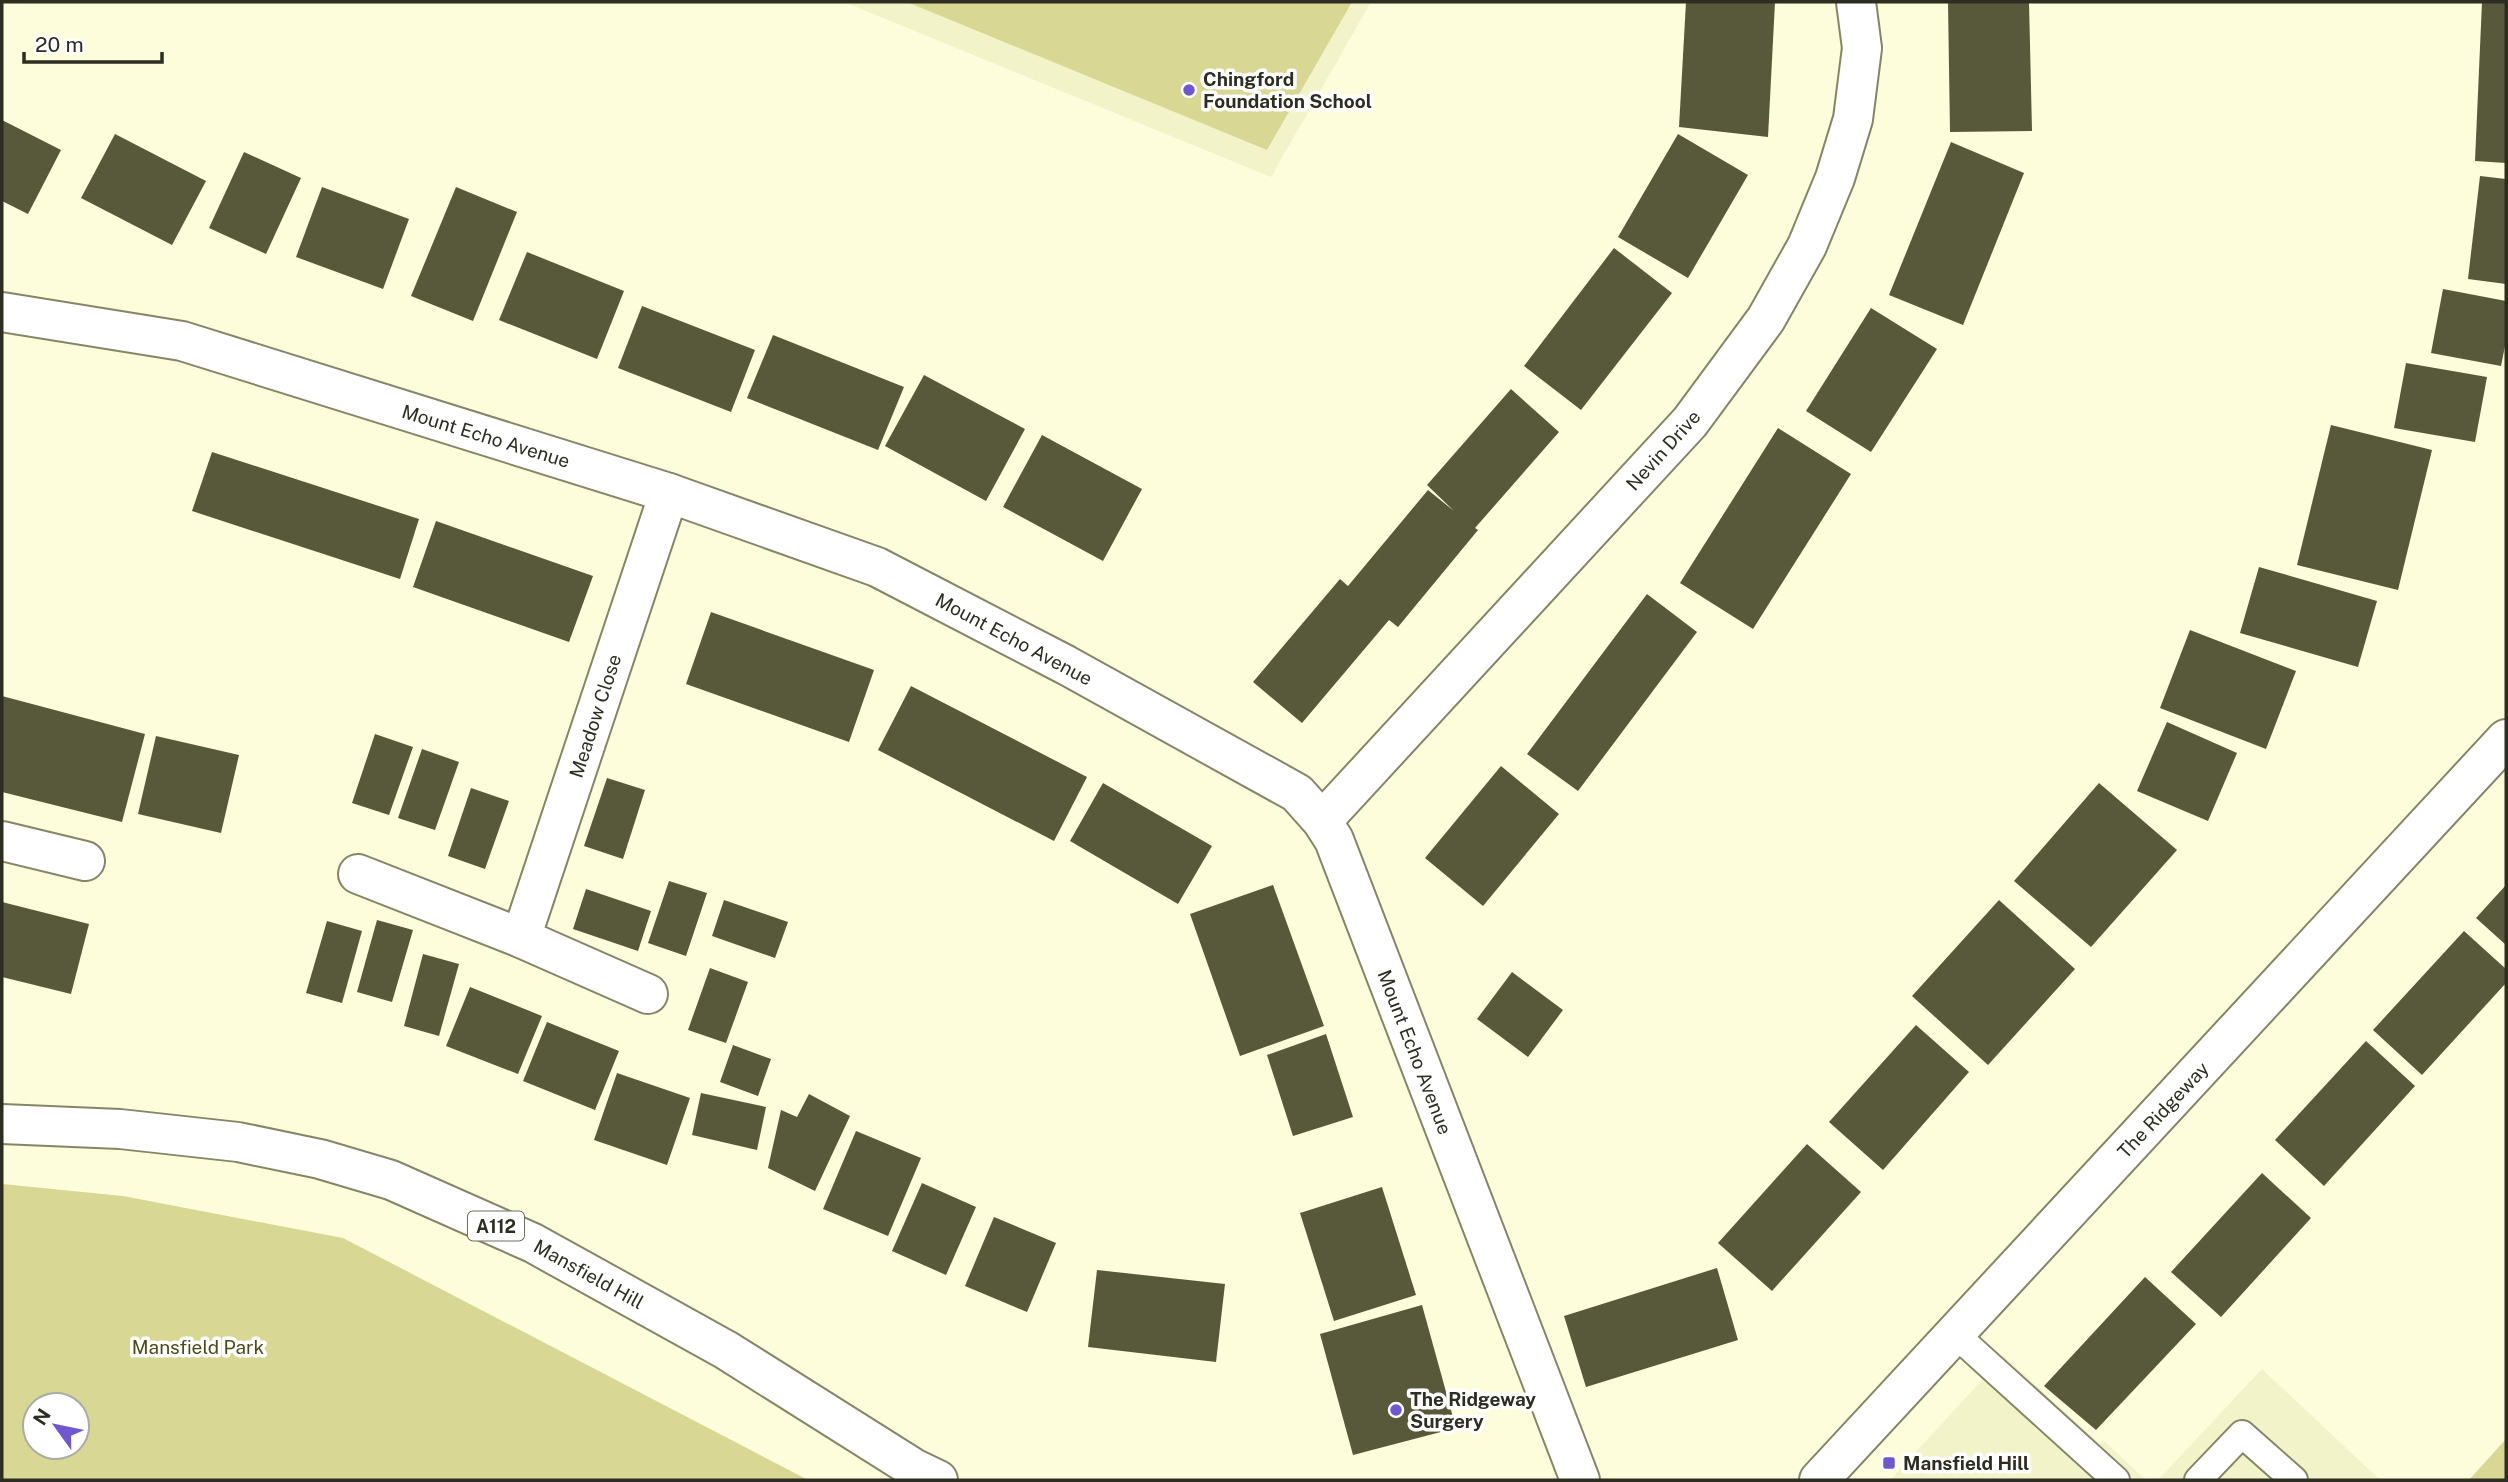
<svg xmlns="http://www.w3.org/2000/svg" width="2508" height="1482" viewBox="0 0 2508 1482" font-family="'Public Sans',sans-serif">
<rect width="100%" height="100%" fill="#fdfddb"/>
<g fill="#f2f3c9">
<polygon points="844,2 1371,2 1271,177"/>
<polygon points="2004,1356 2100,1444 2103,1440 2146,1480 1890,1480"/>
<polygon points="2262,1369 2380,1480 2158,1480"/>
</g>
<g fill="#d8d793" fill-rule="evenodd">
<polygon points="907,2 1352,2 1267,150"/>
<path d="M2,1184L123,1196L343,1238L808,1480H2ZM35,1405H77V1447H35Z"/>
<polygon points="2506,1439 2506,1480 2469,1480"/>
</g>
<g fill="#58583b">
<polygon points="1686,2 1775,2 1768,137 1679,127"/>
<polygon points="1948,2 2029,2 2032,131 1950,132"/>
<polygon points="2482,2 2506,2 2506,163 2475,161"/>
<polygon points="2,120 61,150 28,214 2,201"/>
<polygon points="115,134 206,181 172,245 81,198"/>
<polygon points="1678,134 1748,175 1688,278 1618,237"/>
<polygon points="1951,142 2024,173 1963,325 1889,295"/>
<polygon points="244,152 301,178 266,254 209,228"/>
<polygon points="2480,176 2506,179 2506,284 2468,279"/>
<polygon points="322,187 409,219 383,289 296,257"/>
<polygon points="456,187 517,212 473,321 411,296"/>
<polygon points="1614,248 1672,293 1581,410 1524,366"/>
<polygon points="527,252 624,291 597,359 499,320"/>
<polygon points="2443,289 2506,301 2506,341 2501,366 2431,353"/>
<polygon points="642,306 755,350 731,412 618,368"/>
<polygon points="1871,308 1937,349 1871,452 1806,411"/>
<polygon points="773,335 904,387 878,450 747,398"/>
<polygon points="2406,363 2487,377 2475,442 2394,428"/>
<polygon points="924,375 1025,429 986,501 885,446"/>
<polygon points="1511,389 1559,432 1475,528 1478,530 1398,627 1389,620 1302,723 1253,682 1340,579 1348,586 1428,490 1454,511 1427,485"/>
<polygon points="2331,425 2432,450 2398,590 2297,565"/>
<polygon points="1778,428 1851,474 1753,629 1680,583"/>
<polygon points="1042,435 1142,489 1103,561 1003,507"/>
<polygon points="212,452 419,519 400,579 192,511"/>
<polygon points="436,521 593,576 569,642 413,587"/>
<polygon points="2259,567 2377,601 2358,667 2240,633"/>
<polygon points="1647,594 1697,632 1578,791 1527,754"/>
<polygon points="711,612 874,670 849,742 686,684"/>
<polygon points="2190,630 2296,671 2266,749 2160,708"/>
<polygon points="911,686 1087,777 1054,841 878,750"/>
<polygon points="2,696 145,734 122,822 2,792"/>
<polygon points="2167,722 2237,753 2208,821 2137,791"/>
<polygon points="375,734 413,747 389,815 352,803"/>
<polygon points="156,736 239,755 221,833 138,814"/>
<polygon points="422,749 459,762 435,830 398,818"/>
<polygon points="1501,766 1559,814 1483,906 1425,858"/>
<polygon points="607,778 645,790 623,859 584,846"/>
<polygon points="1103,783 1212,846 1178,904 1070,841"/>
<polygon points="2099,783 2177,850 2091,947 2014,881"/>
<polygon points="471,788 509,801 485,869 448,856"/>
<polygon points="669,881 707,893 686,956 648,943"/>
<polygon points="1273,885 1324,1026 1240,1056 1190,914"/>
<polygon points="2506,885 2506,945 2476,918"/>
<polygon points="586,889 651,911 638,951 573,929"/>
<polygon points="724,900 788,922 775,958 712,936"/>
<polygon points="1999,900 2075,969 1988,1065 1912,996"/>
<polygon points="2,902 89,924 71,994 2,977"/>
<polygon points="377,920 413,930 392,1002 357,992"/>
<polygon points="327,921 362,931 342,1003 306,993"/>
<polygon points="2464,931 2506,969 2506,983 2422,1075 2373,1030"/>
<polygon points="423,954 459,964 439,1036 404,1026"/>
<polygon points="710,968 748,982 726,1043 688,1030"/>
<polygon points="1512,972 1563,1010 1528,1057 1477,1019"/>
<polygon points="470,987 542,1016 518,1074 446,1046"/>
<polygon points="547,1022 619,1051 595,1110 523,1081"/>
<polygon points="1916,1025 1969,1072 1883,1170 1829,1122"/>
<polygon points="1326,1034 1353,1117 1293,1136 1267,1055"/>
<polygon points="2366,1041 2415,1086 2324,1186 2275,1140"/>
<polygon points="733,1045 771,1059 758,1096 720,1082"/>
<polygon points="617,1073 690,1098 667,1165 594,1140"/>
<polygon points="701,1093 766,1107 757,1150 692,1135"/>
<polygon points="809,1094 850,1116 815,1191 768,1168 781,1110 797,1117"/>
<polygon points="856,1131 921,1158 888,1236 823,1209"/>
<polygon points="1807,1144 1861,1192 1772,1291 1718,1243"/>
<polygon points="2262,1173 2311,1218 2221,1317 2171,1272"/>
<polygon points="922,1183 976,1207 946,1275 892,1251"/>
<polygon points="1382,1187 1416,1295 1334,1321 1300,1213"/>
<polygon points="994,1217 1056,1243 1027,1312 965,1286"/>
<polygon points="1717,1268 1738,1340 1586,1387 1564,1316"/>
<polygon points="1097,1270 1225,1284 1216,1362 1088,1347"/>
<polygon points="2145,1277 2196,1324 2096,1430 2044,1386"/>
<polygon points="1422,1305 1456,1428 1353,1455 1320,1334"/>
</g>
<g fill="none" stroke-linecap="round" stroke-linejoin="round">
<defs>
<g id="lane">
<polyline points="1955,1334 2116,1480"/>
<polyline points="2198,1480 2242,1434 2294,1480"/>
</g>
<g id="street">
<polyline points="2,312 182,341 669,493 877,567 1066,665 1297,793 1322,821 1334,840 1580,1480"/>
<polyline points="1322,821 1690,422 1766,319 1807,246 1835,178 1853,119 1862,48 1856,2"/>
<polyline points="2,841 85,861"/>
<polyline points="358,874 521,938 648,994"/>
<polyline points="521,938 669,493"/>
</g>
<polyline id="secondary" points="1819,1480 2506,739"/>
<polyline id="primary" points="2,1124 120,1129 238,1142 320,1159 391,1180 533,1243 726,1350 915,1469 938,1480"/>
</defs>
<use href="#lane" stroke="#858567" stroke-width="30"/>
<use href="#street" stroke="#858567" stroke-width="42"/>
<use href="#secondary" stroke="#858567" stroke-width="42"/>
<use href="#primary" stroke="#858567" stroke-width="42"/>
<use href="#lane" stroke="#fff" stroke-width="26"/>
<use href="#street" stroke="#fff" stroke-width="38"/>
<use href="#secondary" stroke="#fff" stroke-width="38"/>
<use href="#primary" stroke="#fff" stroke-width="38"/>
</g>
<g fill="#6f57d1" stroke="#fff" stroke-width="2.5">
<circle cx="1189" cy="90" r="7"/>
<circle cx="1396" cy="1410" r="7"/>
<rect x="1882" y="1456" width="14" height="14" rx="3.5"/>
</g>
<g text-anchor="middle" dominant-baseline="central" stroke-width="7" stroke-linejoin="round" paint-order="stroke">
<rect fill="#fff" stroke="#6c6c64" stroke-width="2" x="468" y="1211.5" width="56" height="29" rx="5"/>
<g font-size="18" font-weight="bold" fill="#2d2d21">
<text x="496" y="1226">A112</text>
</g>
<g font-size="19" font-weight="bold" fill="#2d2d21" stroke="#fff" text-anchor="start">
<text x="1203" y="79">Chingford<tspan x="1203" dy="22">Foundation School</tspan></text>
<text x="1410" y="1399">The Ridgeway<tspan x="1410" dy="22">Surgery</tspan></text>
<text x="1903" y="1463">Mansfield Hill</text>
</g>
<g font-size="19" fill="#2d2d21" stroke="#fff">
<text transform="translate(486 436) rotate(17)">Mount Echo Avenue</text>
<text transform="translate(1663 450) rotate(-48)">Nevin Drive</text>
<text transform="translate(1014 639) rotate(28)">Mount Echo Avenue</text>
<text transform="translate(595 716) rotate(-72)">Meadow Close</text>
<text transform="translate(1415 1052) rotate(69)">Mount Echo Avenue</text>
<text transform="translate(2163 1110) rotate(-47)">The Ridgeway</text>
<text transform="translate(589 1274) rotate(29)">Mansfield Hill</text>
</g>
<g font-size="19" fill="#4c4b17" stroke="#fff">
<text x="198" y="1347">Mansfield Park</text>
</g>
</g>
<rect width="2508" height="1482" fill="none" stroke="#2d2d21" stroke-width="7"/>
<g transform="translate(56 1426) rotate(303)"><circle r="33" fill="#ffffff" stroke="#ababa6" stroke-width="2"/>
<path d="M0-5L12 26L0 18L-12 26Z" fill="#6f57d1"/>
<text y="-10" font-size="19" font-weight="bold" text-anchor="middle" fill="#2d2d21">N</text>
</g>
<path d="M24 52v10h138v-10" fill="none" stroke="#2d2d21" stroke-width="3.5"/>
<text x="35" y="52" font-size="21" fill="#2d2d21" stroke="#ffffff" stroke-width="5" paint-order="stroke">20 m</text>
</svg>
